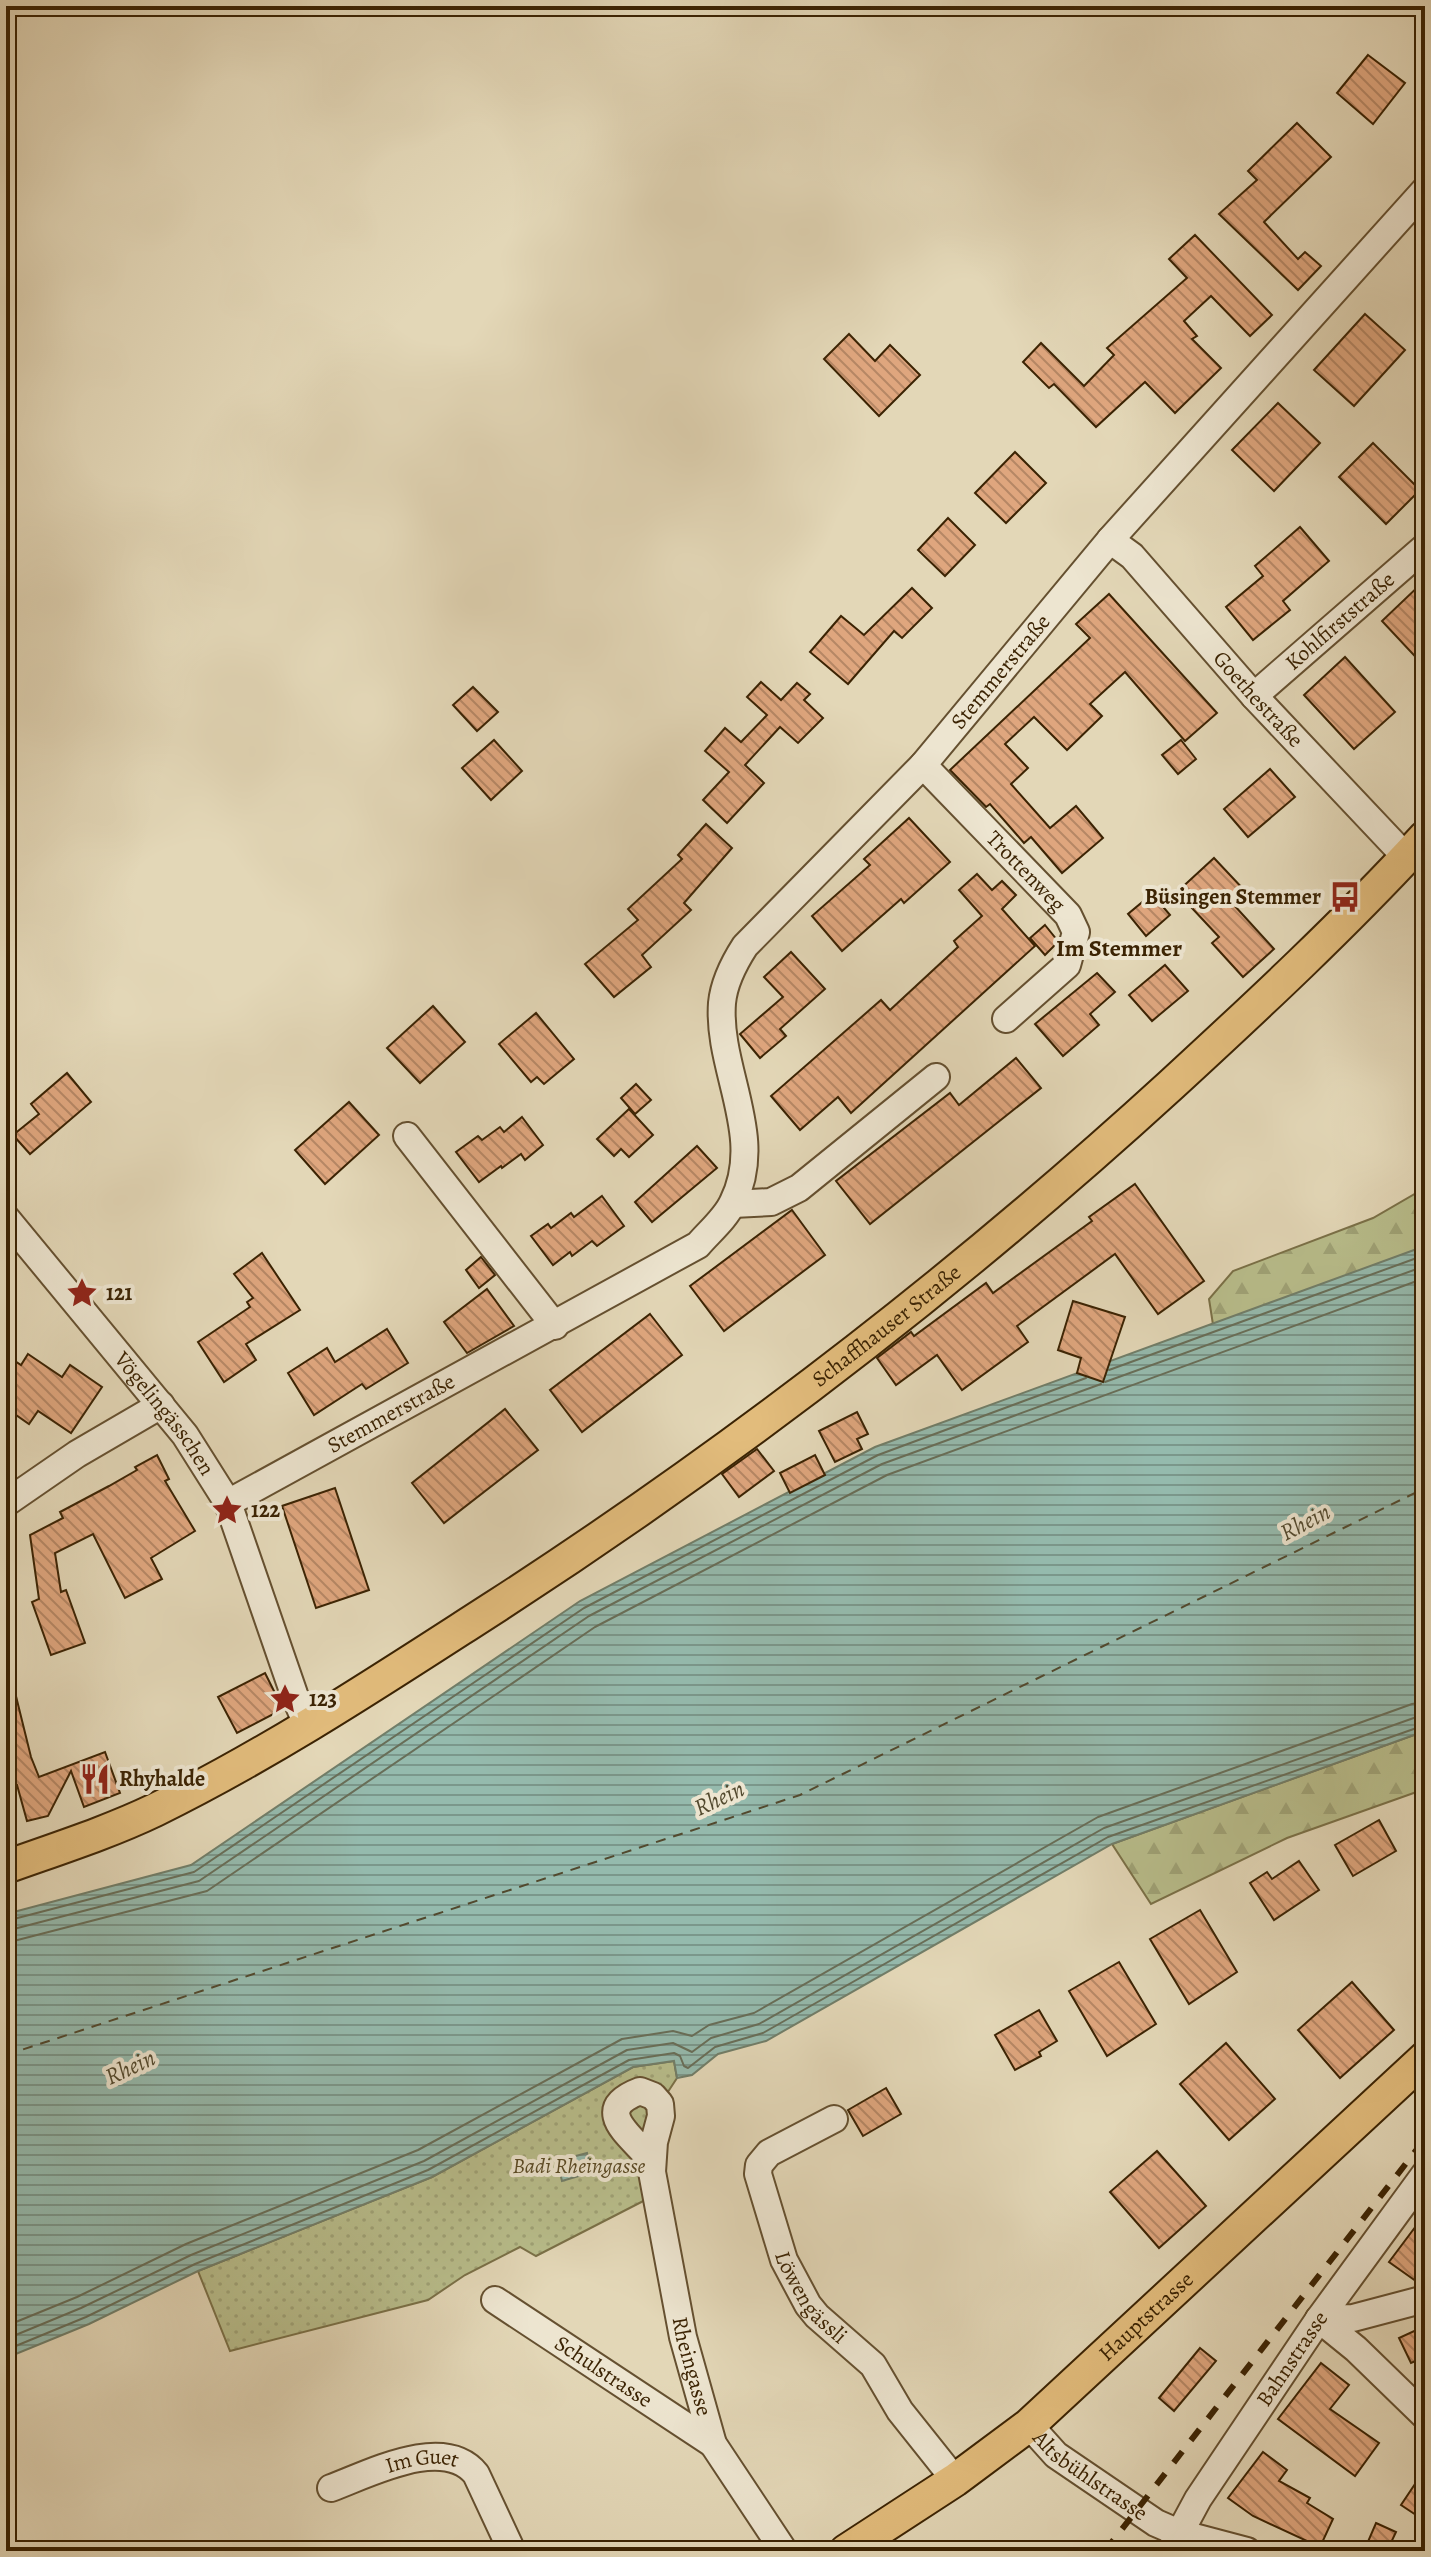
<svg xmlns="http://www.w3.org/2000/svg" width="1431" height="2557" viewBox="0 0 1431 2557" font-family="Alegreya,serif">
<defs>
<pattern id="green-dots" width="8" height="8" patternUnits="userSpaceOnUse" patternTransform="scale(2)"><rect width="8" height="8" fill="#b8bd8b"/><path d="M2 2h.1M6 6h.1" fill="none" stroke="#9fa276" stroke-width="1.8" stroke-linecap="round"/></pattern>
<pattern id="forest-firs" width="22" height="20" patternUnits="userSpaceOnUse" patternTransform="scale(2)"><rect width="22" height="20" fill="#b8bd8b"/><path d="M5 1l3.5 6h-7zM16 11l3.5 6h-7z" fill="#9fa276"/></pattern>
<pattern id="water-rules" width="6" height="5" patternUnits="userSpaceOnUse" patternTransform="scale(2)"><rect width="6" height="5" fill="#95baad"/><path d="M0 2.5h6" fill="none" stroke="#7b978b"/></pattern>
<pattern id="building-back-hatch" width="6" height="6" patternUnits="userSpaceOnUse" patternTransform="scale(2)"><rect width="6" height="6" fill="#dfa67e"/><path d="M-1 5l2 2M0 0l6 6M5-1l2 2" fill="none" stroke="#b68765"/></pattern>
</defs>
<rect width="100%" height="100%" fill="#e3d7b7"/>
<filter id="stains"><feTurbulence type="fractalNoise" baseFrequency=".0025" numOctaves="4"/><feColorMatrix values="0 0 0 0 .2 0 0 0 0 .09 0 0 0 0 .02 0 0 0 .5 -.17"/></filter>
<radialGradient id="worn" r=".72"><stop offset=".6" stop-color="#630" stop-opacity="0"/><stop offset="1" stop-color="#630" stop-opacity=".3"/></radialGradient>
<polygon fill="url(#green-dots)" stroke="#7a7047" stroke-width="2" points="674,2061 677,2078 660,2104 655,2195 536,2256 520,2247 465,2275 428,2300 230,2351 198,2271 432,2177 633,2067"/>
<g fill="url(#forest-firs)" stroke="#7a7047" stroke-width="2">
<polygon points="1425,1188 1425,1247 1214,1331 1209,1299 1233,1271 1373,1218"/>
<polygon points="1425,1731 1425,1789 1287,1838 1151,1904 1112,1844"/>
</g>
<g fill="url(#water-rules)" stroke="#717e69" stroke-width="2">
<polygon points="1425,1246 1425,1731 1112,1844 766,2041 718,2054 692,2075 677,2078 674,2061 633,2067 432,2177 198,2271 89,2324 6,2358 6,1914 191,1865 580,1601 875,1447"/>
<polygon points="587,2153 592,2172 562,2181 557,2161"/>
</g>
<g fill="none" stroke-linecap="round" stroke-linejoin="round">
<g stroke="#686e58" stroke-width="2">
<polyline points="1109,1370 1425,1255"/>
<polyline points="1105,1382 1425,1266"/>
<polyline points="6,1921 194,1872 584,1608 878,1455 1086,1378"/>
<polyline points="6,1931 199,1881 589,1616 882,1464 1101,1384"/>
<polyline points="6,1943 207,1891 595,1627 887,1475 1425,1278"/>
<polyline points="6,2326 77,2297 186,2244 418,2150 622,2039 673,2031 692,2036 709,2025 754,2013 1098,1817 1412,1704 1425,1702"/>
<polyline points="6,2339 81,2308 191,2255 424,2161 627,2050 673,2043 692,2052 711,2038 759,2024 1104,1828 1425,1714"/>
<polyline points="6,2350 86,2317 195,2264 428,2170 629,2060 674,2053 680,2056 684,2066 688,2068 715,2047 763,2033 1108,1837 1425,1725"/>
</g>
<polyline stroke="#52492e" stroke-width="2" stroke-dasharray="10 8" stroke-linecap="butt" points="6,2055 800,1795 1425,1488"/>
</g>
<g fill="url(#building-back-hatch)" stroke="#3b2303" stroke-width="2">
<polygon points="1368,55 1405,83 1373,124 1337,93"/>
<polygon points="1297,123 1331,157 1264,222 1298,259 1305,252 1321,266 1298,290 1219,214 1257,180 1248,171"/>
<polygon points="1195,235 1272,315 1250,336 1211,296 1184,321 1197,336 1192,339 1221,368 1175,413 1145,382 1096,427 1054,384 1049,388 1023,362 1041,343 1084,386 1114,355 1107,348 1187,278 1169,259"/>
<polygon points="1365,314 1405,350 1354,406 1314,370"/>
<polygon points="849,334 875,361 890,345 920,375 879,416 824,359"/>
<polygon points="1278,403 1320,443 1274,491 1232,450"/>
<polygon points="1373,443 1420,490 1386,524 1339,477"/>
<polygon points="1015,452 1046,483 1006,523 975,493"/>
<polygon points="948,518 975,545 945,576 918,550"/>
<polygon points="1300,527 1329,561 1283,601 1290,610 1253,640 1226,607 1263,576 1255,566"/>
<polygon points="1425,580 1425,667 1382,621"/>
<polygon points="912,588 932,608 902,638 894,631 848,684 810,652 841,616 864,635"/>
<polygon points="1109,594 1217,713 1185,741 1125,672 1090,704 1102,716 1067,750 1034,717 1005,744 1028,768 1011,784 1050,828 1076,806 1103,838 1062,873 1031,837 1024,843 990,804 986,807 950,770 1090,638 1076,624"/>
<polygon points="1345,657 1395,712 1354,749 1304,695"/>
<polygon points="761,682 781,700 797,683 810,694 804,700 823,718 798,743 780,727 745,765 764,783 727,823 703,800 729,772 705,751 725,728 741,742 767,715 747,697"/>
<polygon points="473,687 498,712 477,731 453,705"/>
<polygon points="494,740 522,771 491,800 462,768"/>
<polygon points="1181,740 1196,759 1178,774 1162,755"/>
<polygon points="1270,769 1295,797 1248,837 1224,809"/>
<polygon points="909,818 950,862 904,903 901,899 842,951 812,916 870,865 864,859"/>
<polygon points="706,824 732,848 684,903 691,910 642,955 651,967 614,997 585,964 638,920 628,909 682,859 678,855"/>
<polygon points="1214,858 1246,892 1233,904 1274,949 1243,977 1212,943 1219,937 1177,892"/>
<polygon points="977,874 992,890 1002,881 1016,895 1002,909 1035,946 851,1113 838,1097 800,1130 771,1096 881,1000 890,1010 958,947 954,941 982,916 959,890"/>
<polygon points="1152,894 1170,915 1146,936 1128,914"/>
<polygon points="1045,925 1057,940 1056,944 1045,955 1030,938"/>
<polygon points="791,952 825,989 780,1029 786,1036 760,1058 740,1034 783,997 764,977"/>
<polygon points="1165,965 1188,991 1152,1021 1129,995"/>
<polygon points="1097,973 1115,992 1090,1014 1099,1025 1063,1056 1035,1024"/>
<polygon points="433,1006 465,1042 420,1083 387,1048"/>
<polygon points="536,1013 574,1059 544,1084 537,1077 531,1082 499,1044"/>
<polygon points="1016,1058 1041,1088 870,1224 836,1181 950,1093 959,1105"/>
<polygon points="67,1073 91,1102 30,1154 13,1135 39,1114 31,1104"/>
<polygon points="636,1084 651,1100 635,1114 621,1098"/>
<polygon points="349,1102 379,1135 325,1184 295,1150"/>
<polygon points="629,1109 653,1135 629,1157 621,1149 614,1156 597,1139"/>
<polygon points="522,1117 543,1145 525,1160 521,1154 502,1168 501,1166 479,1182 456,1152 478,1136 482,1140 500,1127 504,1132"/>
<polygon points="697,1146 717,1168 652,1222 635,1202"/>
<polygon points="1135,1184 1204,1281 1158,1314 1115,1254 1017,1326 1028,1342 962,1390 937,1355 896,1385 877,1358 911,1332 914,1336 986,1283 993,1293 1092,1221 1089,1217"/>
<polygon points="602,1196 624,1226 597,1246 592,1241 572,1256 570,1252 553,1265 531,1236 548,1224 551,1228 571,1213 574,1217"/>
<polygon points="792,1210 825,1255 724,1331 690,1286"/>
<polygon points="262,1253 300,1310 246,1344 256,1360 224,1382 198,1342 250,1307 247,1302 253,1298 234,1274"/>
<polygon points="481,1257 495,1275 479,1288 466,1270"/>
<polygon points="487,1289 514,1326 467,1353 444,1322"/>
<polygon points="1073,1301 1125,1317 1103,1382 1077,1373 1081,1358 1058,1350"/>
<polygon points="650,1314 682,1355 582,1432 550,1390"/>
<polygon points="387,1329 408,1363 366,1389 362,1384 314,1415 288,1373 327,1348 335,1362"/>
<polygon points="28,1354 62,1377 70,1365 102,1387 71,1433 38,1411 29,1424 6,1408 6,1355 21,1365"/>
<polygon points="505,1409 538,1450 444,1523 412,1483"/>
<polygon points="857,1412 868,1434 857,1439 862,1449 835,1462 819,1431"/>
<polygon points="757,1449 774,1471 739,1497 722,1474"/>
<polygon points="157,1455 169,1479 165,1481 195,1531 151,1558 162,1579 125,1598 93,1534 55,1553 61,1592 66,1590 85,1643 51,1655 32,1602 39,1599 30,1535 63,1518 60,1512 109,1486 137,1470 135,1467"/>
<polygon points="815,1455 825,1475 790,1493 780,1473"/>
<polygon points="335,1488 369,1590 316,1608 282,1506"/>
<polygon points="265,1673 283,1709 237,1733 218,1697"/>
<polygon points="12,1680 31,1757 39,1777 105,1752 120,1793 84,1807 71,1771 48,1816 27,1821 17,1785 6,1788 6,1681"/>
<polygon points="1379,1820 1396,1851 1353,1876 1335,1845"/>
<polygon points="1299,1861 1319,1890 1274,1920 1250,1883 1267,1872 1272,1879"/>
<polygon points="1200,1910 1237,1972 1189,2004 1150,1939"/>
<polygon points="1119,1962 1156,2024 1107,2056 1069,1991"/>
<polygon points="1352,1982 1394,2030 1340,2078 1298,2030"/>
<polygon points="1039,2010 1057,2041 1039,2052 1041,2056 1015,2070 995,2035"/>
<polygon points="1226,2043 1275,2099 1229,2140 1180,2084"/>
<polygon points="886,2088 901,2114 863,2136 848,2110"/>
<polygon points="1157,2151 1206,2206 1159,2248 1110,2192"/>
<polygon points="1425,2214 1425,2283 1420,2284 1389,2262"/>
<polygon points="1425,2326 1425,2357 1411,2363 1399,2338"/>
<polygon points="1200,2348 1216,2361 1174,2411 1159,2398"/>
<polygon points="1321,2363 1349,2385 1330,2409 1379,2443 1355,2476 1278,2419"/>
<polygon points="1263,2452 1287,2470 1279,2481 1310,2498 1307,2503 1333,2519 1320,2547 1253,2516 1228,2498"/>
<polygon points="1425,2469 1425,2521 1401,2505"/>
<polygon points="1376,2523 1396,2532 1387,2551 1364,2551"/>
</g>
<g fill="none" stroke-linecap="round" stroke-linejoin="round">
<defs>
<g id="minor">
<path id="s1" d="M1110,540L1132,556L1254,696L1406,857"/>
<path id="s2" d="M1254,696L1425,547"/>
<path id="s3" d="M923,765L1068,915L1076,932L1067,965L1006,1019"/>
<polyline points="407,1136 555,1326"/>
<polyline points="733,1204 771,1202 799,1188 936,1077"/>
<path id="s4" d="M6,1218L185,1435L228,1503L294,1694L308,1727"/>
<polyline points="6,1503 77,1454 161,1405"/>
<path id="s5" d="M228,1503L698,1245C709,1232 726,1218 733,1202C766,1136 717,1070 722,1003C724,982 734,963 745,946L923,765L1110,540L1425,190"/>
<path id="s6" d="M834,2119L769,2153L759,2165L758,2174L784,2260L808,2305L817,2316L873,2365L900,2411L955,2480"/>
<path id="s7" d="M652,2162C637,2139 587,2111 640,2091L653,2096L660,2104L661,2116L654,2142L652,2172L683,2337L713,2444L784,2551"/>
<path id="s8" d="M495,2300L713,2444"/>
<polyline points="1319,2319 1356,2349 1425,2416"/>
<polyline points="1319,2319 1353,2318 1425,2299"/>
<path id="s9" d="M1029,2425L1056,2455L1156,2523L1179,2533L1247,2551"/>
<path id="s10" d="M331,2488C369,2474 444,2434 476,2474L512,2551"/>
<path id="s11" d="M1170,2551L1198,2499L1319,2319L1425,2174"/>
</g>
<g id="major">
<path id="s12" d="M6,1867C56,1849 107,1833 155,1810C275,1751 386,1677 498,1605C737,1450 961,1277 1171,1085C1258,1005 1345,924 1425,837"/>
<path id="s13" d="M846,2551L955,2480L1029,2425L1425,2058"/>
</g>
</defs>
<use href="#minor" stroke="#655030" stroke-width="30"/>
<use href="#major" stroke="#3b2303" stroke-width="36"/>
<use href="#minor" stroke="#ede5d0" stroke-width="26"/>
<use href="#major" stroke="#e2bc7c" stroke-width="32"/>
<polyline stroke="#3b2303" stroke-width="6" stroke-dasharray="14 14" stroke-linecap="butt" points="1105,2551 1425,2139"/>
</g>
<defs>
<symbol id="bus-bare" viewBox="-9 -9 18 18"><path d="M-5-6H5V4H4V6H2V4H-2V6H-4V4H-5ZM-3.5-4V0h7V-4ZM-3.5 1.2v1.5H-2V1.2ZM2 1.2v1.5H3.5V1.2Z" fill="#8f2418" stroke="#ede5d0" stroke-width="2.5" paint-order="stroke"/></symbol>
<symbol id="sight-bare" viewBox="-9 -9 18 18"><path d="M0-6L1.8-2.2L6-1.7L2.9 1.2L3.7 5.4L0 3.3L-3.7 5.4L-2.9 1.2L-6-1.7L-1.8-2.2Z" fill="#8f2418" stroke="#ede5d0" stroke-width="2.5" paint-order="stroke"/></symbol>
<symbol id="restaurant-bare" viewBox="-9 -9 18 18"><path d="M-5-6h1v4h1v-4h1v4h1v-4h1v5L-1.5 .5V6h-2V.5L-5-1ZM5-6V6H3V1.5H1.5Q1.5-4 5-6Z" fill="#8f2418" stroke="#ede5d0" stroke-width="2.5" paint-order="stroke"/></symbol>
</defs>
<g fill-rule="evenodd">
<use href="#bus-bare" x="1323" y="875" width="44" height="44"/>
<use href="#sight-bare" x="60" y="1271" width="44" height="44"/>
<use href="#sight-bare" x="205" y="1488" width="44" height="44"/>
<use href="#sight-bare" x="263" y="1677" width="44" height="44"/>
<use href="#restaurant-bare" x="73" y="1757" width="44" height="44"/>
</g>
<g text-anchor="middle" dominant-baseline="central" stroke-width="8" stroke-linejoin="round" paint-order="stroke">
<g font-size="22" fill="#3b2303" stroke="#ede5d0">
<text stroke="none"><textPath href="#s2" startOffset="114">Kohlfirststraße</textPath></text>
<text stroke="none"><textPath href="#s5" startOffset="1232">Stemmerstraße</textPath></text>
<text stroke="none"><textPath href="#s1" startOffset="218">Goethestraße</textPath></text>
<text stroke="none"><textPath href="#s3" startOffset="148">Trottenweg</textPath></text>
<text stroke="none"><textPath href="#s12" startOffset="1038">Schaffhauser Straße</textPath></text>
<text stroke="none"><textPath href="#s4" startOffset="252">Vögelingässchen</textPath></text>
<text stroke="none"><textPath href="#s5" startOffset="186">Stemmerstraße</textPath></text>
<text stroke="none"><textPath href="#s6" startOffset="234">Löwengässli</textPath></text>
<text stroke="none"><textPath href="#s13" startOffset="382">Hauptstrasse</textPath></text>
<text stroke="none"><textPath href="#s11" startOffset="228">Bahnstrasse</textPath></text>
<text stroke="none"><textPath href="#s7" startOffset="388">Rheingasse</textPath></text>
<text stroke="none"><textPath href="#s8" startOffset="130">Schulstrasse</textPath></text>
<text stroke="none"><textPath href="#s10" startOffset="96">Im Guet</textPath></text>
<text stroke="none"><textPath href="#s9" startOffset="80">Altsbühlstrasse</textPath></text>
</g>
<g font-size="22" font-weight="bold" fill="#3b2303" stroke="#ede5d0" text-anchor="start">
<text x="1321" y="897" text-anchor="end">Büsingen Stemmer</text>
<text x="106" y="1293">121</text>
<text x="251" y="1510">122</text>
<text x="309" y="1699">123</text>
<text x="119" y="1779">Rhyhalde</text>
</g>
<g font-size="22" font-style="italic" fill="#5a4a25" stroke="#ede5d0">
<text x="579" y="2166">Badi Rheingasse</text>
</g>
<g font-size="24" font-weight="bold" fill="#3b2303" stroke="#ede5d0">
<text x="1119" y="948">Im Stemmer</text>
</g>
<g font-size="24" font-style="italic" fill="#52492e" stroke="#ede5d0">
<text transform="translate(1305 1522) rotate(-28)">Rhein</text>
<text transform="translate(719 1798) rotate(-25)">Rhein</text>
<text transform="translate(130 2067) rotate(-25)">Rhein</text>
</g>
</g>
<rect width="1431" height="2557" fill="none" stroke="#e3d7b7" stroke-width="32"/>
<rect x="8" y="8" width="1415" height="2541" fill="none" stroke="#3b2303" stroke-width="4"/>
<rect x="16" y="16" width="1399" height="2525" fill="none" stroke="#3b2303" stroke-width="2"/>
<rect width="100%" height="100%" filter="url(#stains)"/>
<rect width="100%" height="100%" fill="url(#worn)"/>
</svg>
